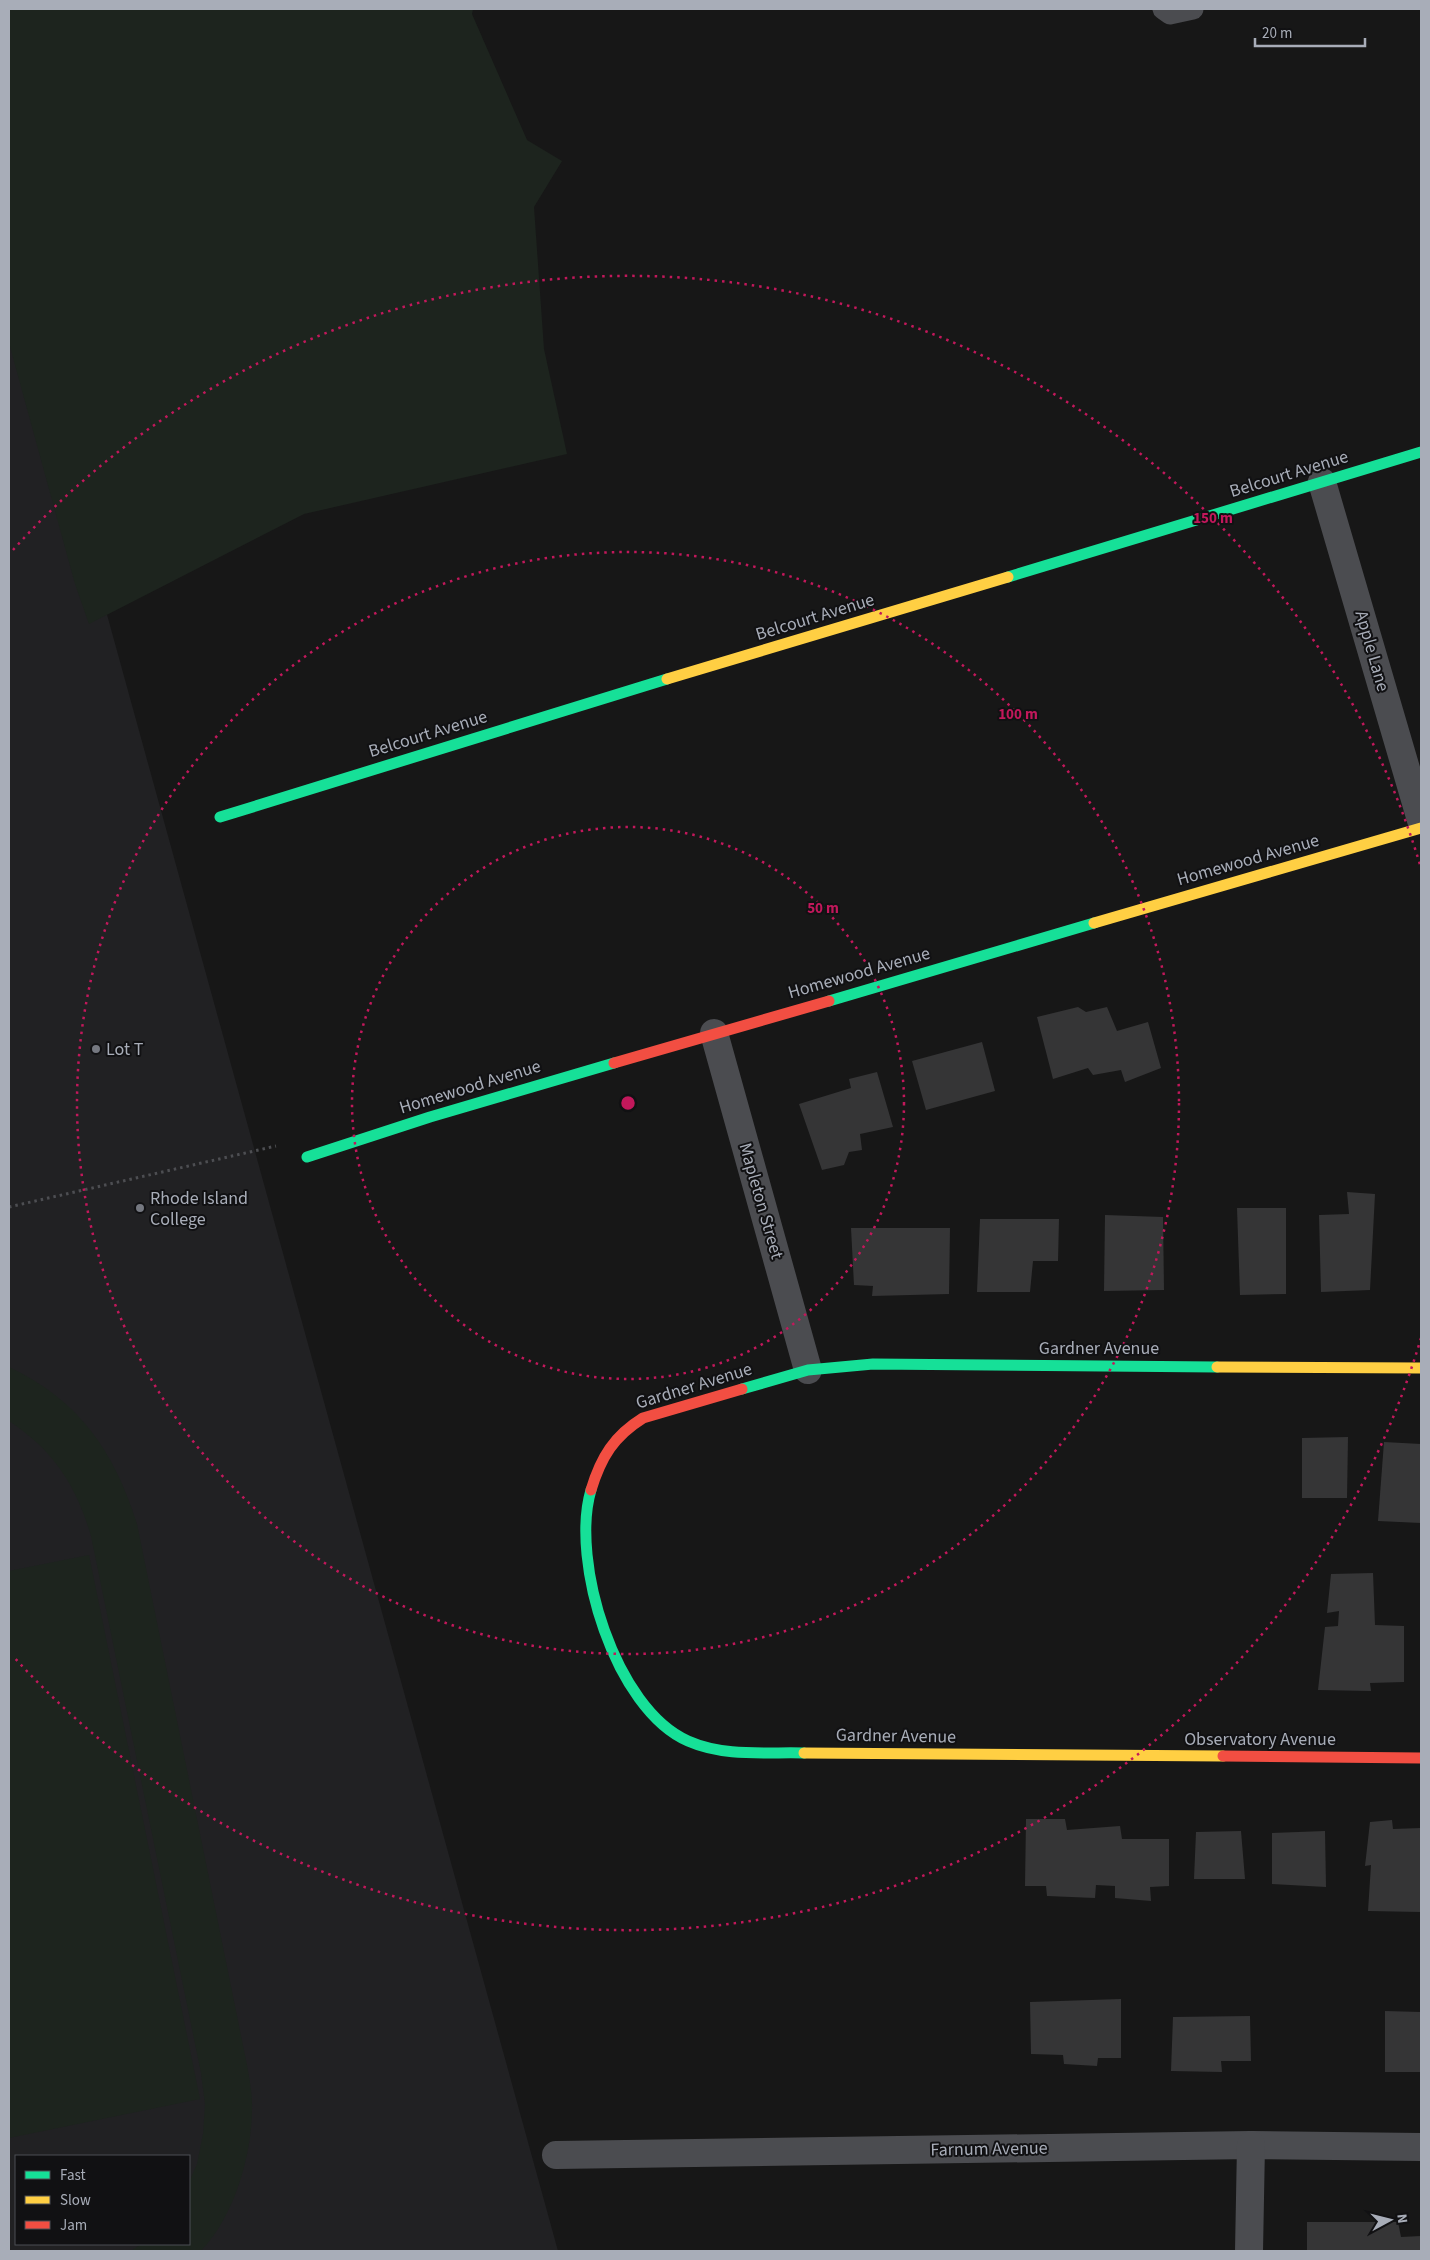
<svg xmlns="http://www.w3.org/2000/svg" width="1430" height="2260" viewBox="0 0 1430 2260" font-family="'Source Sans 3',sans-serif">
<rect width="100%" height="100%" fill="#171717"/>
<path fill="#212123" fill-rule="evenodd" d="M9,259L558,2251H9ZM16,2156H189V2244H16Z"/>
<g fill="#1d241e">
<polygon points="9,9 473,9 472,14 527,140 562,161 534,207 544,349 567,454 304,514 89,624 75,584 9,343"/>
<path d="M9,1367C80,1401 114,1451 137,1524L247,2065C249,2078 252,2091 252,2104C253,2152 235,2216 201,2251H131L141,2244H189V2182L197,2164L203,2134L205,2104L201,2073L91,1536C76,1485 54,1451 9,1421Z"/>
<polygon points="89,1555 200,2099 9,2138 9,1571"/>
</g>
<g fill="#353536">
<polygon points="1078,1007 1086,1012 1107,1007 1117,1031 1148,1022 1161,1068 1125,1082 1121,1070 1093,1075 1088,1068 1053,1079 1037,1017"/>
<polygon points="982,1042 995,1091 926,1110 912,1061"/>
<polygon points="877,1072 893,1127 860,1134 862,1150 849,1152 844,1165 822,1170 799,1104 851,1088 849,1079"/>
<polygon points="1347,1192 1375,1194 1370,1290 1321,1292 1319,1215 1349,1214"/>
<polygon points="1237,1208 1286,1208 1286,1294 1240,1295"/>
<polygon points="1105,1215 1163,1217 1164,1290 1104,1291"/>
<polygon points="980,1219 1059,1219 1058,1261 1033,1261 1030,1292 977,1292"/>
<polygon points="851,1228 950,1228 949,1294 872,1296 873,1286 854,1285"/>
<polygon points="1348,1437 1347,1498 1302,1498 1302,1438"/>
<polygon points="1384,1442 1421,1444 1421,1523 1378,1521"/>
<polygon points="1373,1573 1375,1625 1404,1626 1404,1682 1370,1683 1371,1691 1318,1690 1325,1627 1338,1626 1339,1611 1327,1613 1331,1574"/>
<polygon points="1026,1819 1065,1819 1067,1830 1120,1826 1122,1839 1169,1839 1169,1886 1150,1887 1151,1901 1115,1898 1115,1886 1096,1885 1095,1898 1047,1896 1046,1886 1025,1886"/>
<polygon points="1392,1820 1393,1829 1421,1828 1421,1912 1368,1911 1371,1865 1365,1866 1370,1822"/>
<polygon points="1241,1831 1245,1879 1194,1879 1196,1832"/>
<polygon points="1325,1831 1326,1887 1272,1884 1272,1833"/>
<polygon points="1121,1999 1121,2058 1098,2058 1097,2066 1064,2064 1063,2055 1031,2054 1030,2002"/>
<polygon points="1385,2011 1421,2012 1421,2072 1385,2072"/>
<polygon points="1250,2016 1251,2061 1221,2061 1222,2072 1171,2071 1173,2017"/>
<polygon points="1307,2222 1398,2222 1401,2237 1421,2236 1421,2251 1307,2251"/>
</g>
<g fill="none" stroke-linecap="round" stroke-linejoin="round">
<polyline stroke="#4d4e52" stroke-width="3" stroke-dasharray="2.5 4" stroke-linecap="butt" points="9,1207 276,1146"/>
<polyline stroke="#4b4c50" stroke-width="21" points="1163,9 1170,14 1193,9"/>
<g stroke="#4b4c50" stroke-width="28">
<polyline points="1322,482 1421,820"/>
<polyline points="714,1033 808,1370"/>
<polyline points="556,2155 1251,2145 1421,2147"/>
<polyline points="1249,2251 1251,2145"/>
</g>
<g stroke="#16e098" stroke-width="11">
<polyline points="1008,577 1421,452"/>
<polyline points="220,817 667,679"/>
<polyline points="829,1001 1094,923"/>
<polyline points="307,1157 430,1117 614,1063"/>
<polyline points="742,1389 808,1370 873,1364 1217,1367"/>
<path d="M591,1490C570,1561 615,1709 688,1741C724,1757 766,1752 804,1753"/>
</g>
<g stroke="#ffcf43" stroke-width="11">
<polyline points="667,679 1008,577"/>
<polyline points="1094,923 1421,828"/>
<polyline points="1217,1367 1421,1368"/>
<polyline points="804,1753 1223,1756"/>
</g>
<g stroke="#f24e42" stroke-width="11">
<polyline points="614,1063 829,1001"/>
<path d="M591,1490C601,1457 614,1436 643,1418L742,1389"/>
<polyline points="1223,1756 1421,1758"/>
</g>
</g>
<g fill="none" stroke="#c2185b" stroke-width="2.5" stroke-dasharray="2.5 5">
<circle cx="628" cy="1103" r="276"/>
<circle cx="628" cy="1103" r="551"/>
<path d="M1421 1338A827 827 0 0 1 13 1656M13 550A827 827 0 0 1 1421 868"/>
</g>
<g fill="#757880" stroke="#111113" stroke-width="2">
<circle cx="96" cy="1049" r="5"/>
<circle cx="140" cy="1208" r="5"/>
</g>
<g text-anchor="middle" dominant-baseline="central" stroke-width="4" stroke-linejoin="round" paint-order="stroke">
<g font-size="18" fill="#a8adb8" stroke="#111113">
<text transform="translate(1289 474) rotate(-17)">Belcourt Avenue</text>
<text transform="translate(815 617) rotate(-17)">Belcourt Avenue</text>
<text transform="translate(1372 651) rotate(74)">Apple Lane</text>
<text transform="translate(428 734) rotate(-17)">Belcourt Avenue</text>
<text transform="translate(1248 860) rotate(-16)">Homewood Avenue</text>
<text transform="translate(859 973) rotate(-16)">Homewood Avenue</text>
<text transform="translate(470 1087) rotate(-17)">Homewood Avenue</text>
<text transform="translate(761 1201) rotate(74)">Mapleton Street</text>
<text x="1099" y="1348">Gardner Avenue</text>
<text transform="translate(694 1386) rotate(-17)">Gardner Avenue</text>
<text transform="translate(896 1736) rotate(1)">Gardner Avenue</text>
<text x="1260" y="1739">Observatory Avenue</text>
<text transform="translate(989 2149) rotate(-1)">Farnum Avenue</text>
</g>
<g font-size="18" fill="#a8adb8" stroke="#111113" text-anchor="start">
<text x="106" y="1049">Lot T</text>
<text x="150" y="1198">Rhode Island<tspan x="150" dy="21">College</tspan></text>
</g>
</g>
<circle cx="628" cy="1103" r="8" fill="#c2185b" stroke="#111113" stroke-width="2.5"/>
<g font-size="15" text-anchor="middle" font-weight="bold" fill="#c2185b" stroke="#111113" stroke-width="4" stroke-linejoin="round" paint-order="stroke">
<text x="1213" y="523">150 m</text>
<text x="1018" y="719">100 m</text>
<text x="823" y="913">50 m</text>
</g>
<rect width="1430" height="2260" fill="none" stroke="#a8adb8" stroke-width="20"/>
<rect x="15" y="2155" width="175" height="90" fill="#111113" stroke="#4d4f55"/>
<rect x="25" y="2171" width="25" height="8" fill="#16e098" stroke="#4d4f55"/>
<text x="60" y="2180" font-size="15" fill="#a8adb8">Fast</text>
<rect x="25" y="2196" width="25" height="8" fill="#ffcf43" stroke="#4d4f55"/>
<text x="60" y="2205" font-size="15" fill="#a8adb8">Slow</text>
<rect x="25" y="2221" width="25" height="8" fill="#f24e42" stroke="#4d4f55"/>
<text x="60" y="2230" font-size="15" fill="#a8adb8">Jam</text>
<g transform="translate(1390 2220) rotate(83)" stroke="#111113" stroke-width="4" paint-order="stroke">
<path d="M0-4L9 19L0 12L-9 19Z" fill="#a8adb8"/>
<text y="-8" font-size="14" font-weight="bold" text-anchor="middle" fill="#a8adb8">N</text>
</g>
<path d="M1255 38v8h110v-8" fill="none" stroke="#a8adb8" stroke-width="2.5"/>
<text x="1262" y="38" font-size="15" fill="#a8adb8" stroke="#111113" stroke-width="4" paint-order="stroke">20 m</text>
</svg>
